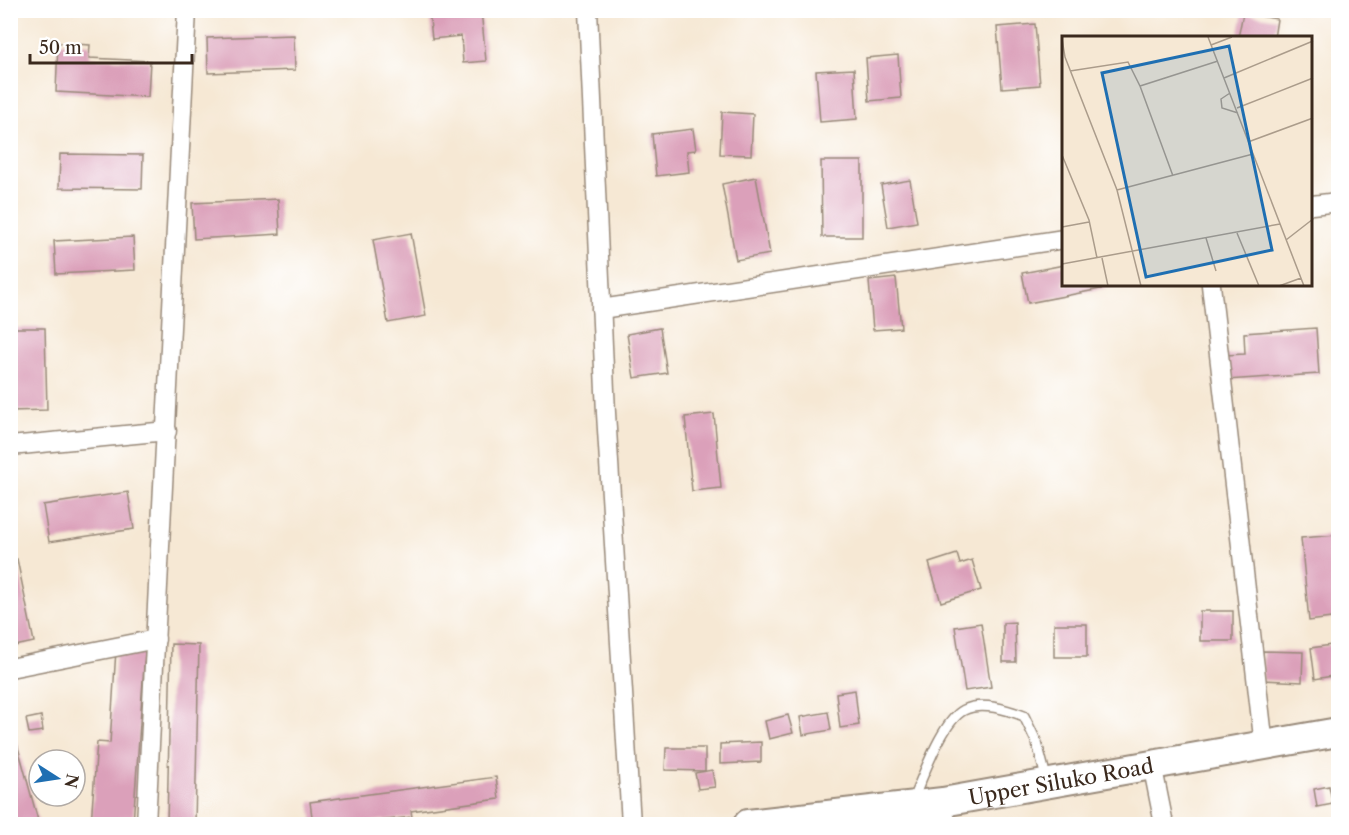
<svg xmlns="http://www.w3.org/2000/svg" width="1349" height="835" viewBox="0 0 1349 835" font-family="'Libre Caslon Text',serif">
<rect width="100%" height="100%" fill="#fff"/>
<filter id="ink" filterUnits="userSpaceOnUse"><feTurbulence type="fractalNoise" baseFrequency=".0167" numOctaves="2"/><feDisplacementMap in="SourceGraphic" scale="12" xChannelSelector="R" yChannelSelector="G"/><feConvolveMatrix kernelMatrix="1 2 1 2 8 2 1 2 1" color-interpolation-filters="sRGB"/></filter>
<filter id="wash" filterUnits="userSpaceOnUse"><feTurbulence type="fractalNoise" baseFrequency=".008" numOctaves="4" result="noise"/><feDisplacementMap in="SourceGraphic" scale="24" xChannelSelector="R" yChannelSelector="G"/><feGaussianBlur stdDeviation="1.35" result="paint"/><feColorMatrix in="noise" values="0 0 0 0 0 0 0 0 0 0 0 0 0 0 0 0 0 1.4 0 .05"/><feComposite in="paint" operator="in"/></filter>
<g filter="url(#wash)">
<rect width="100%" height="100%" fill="#f6e8d4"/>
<g id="blocks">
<g fill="#dba0ba">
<polygon points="429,10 481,10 486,61 463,63 461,36 432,39"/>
<polygon points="1243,13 1277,19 1274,38 1238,38"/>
<polygon points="1035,24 1040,85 1002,88 997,27"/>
<polygon points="294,35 295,70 208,73 207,38"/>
<polygon points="58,43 90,45 89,58 150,61 148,97 56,92"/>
<polygon points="898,55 901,98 869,101 866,58"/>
<polygon points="854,69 857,119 820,122 816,71"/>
<polygon points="722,112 753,114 751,155 720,154"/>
<polygon points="693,129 696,150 687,151 689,172 656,176 652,134"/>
<polygon points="60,154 143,155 142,189 59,188"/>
<polygon points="821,161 862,161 862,237 822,237"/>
<polygon points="756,177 770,254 736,260 722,184"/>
<polygon points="910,180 917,222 888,227 881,185"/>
<polygon points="278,199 280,234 194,239 192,203"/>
<polygon points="411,233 426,316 388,323 373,240"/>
<polygon points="133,237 135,270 56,274 54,241"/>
<polygon points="1064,265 1064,285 1116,286 1028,303 1022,273"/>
<polygon points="896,278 901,328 873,330 869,281"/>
<polygon points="10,328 45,328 47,410 10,411"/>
<polygon points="660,328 667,373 634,378 627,334"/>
<polygon points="1316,328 1319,374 1226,380 1225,355 1245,354 1244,333"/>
<polygon points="714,414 721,488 692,491 685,417"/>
<polygon points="128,492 134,529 49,542 43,505"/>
<polygon points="1337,535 1338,617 1309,621 1301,538"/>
<polygon points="957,554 960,564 972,560 981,590 941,602 929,563"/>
<polygon points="17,559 34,642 10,647 10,561"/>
<rect x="1200" y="611" width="33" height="30"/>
<polygon points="1015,622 1016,662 1003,662 1003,623"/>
<polygon points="981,623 991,687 965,691 955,627"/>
<rect x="1054" y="624" width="33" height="33"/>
<polygon points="171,644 199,645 195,824 167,824"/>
<polygon points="1338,644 1338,675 1315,679 1311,648"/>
<polygon points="116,650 145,651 133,824 91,824 97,742 110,743"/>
<polygon points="1263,651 1303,652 1302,682 1262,680"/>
<polygon points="855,690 859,725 840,728 836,693"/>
<polygon points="828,712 831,730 803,735 800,717"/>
<polygon points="788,715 793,733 769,739 765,721"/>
<polygon points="41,716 43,731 29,733 26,719"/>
<polygon points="16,740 39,824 10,824 10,742"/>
<polygon points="761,742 761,762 720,764 720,744"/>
<polygon points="666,748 705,748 705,771 665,770"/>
<polygon points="712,770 715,787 698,789 695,773"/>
<polygon points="496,777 499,799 411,811 412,817 353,824 313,824 310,802"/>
<polygon points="1329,786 1333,804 1317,807 1314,789"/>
</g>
</g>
</g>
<g filter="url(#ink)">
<use href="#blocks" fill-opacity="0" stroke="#988979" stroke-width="1.5"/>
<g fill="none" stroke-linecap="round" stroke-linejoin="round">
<defs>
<path id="service" d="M913,799C923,777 942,721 964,710C982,701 1008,710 1024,716L1037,743L1047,781"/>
<g id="minor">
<polyline points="588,10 606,413 631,824"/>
<polyline points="1312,205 1338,202"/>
<polyline points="1211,285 1264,746"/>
<polyline points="601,309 1064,239"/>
<polyline points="10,446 167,431"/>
<polyline points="10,668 156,639"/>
<polyline points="1152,764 1164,824"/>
<polyline points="943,802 946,824"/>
<polyline points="146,824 187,10"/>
</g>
<g id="primary">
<path id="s1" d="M748,824L943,802L1338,732"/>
</g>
</defs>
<use href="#service" stroke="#988979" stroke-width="12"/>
<use href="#minor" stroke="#988979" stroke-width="21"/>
<use href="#primary" stroke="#988979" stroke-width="32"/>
<use href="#service" stroke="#fff" stroke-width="9"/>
<use href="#minor" stroke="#fff" stroke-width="18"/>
<use href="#primary" stroke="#fff" stroke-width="28"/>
</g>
</g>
<g text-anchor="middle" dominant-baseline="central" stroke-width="4.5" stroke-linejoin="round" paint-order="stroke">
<g font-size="21" fill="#3b2a1e" stroke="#fff">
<text stroke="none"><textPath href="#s1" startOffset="316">Upper Siluko Road</textPath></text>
</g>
</g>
<g transform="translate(1062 36)">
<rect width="250" height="250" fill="#f6e8d4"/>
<path fill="none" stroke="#ab9c8b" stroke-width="1.5" d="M146,1L242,250M0,3L3,21L55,154L79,250M149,9L170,1M8,35L66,26L78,50L156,25M162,42L251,5M78,50L111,140M168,57L159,63L160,72L176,77M175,72L251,42M186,106L251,82M0,119L27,184L35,222M55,154L191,118M0,191L27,186M175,197L197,250M144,202L154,235M224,204L251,183M40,222L46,250M0,228L218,188M217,250L239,242"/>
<path fill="#1f6fb2" fill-opacity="0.15" stroke="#1f6fb2" stroke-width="3" d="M167,10L210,214L84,241L40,37Z"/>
<rect width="250" height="250" fill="none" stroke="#3b2a1e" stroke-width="3"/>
</g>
<rect width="1349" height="835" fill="none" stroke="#fff" stroke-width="36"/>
<g transform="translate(57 778) rotate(102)"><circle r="28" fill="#ffffff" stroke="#b1aaa5" stroke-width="1.5"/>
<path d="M0-4.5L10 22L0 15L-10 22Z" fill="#1f6fb2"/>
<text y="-9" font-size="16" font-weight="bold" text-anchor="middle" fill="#3b2a1e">N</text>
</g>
<path d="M30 54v9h162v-9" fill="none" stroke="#3b2a1e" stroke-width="3"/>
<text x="39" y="54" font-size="18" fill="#3b2a1e" stroke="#ffffff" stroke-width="4.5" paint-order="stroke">50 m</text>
</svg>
